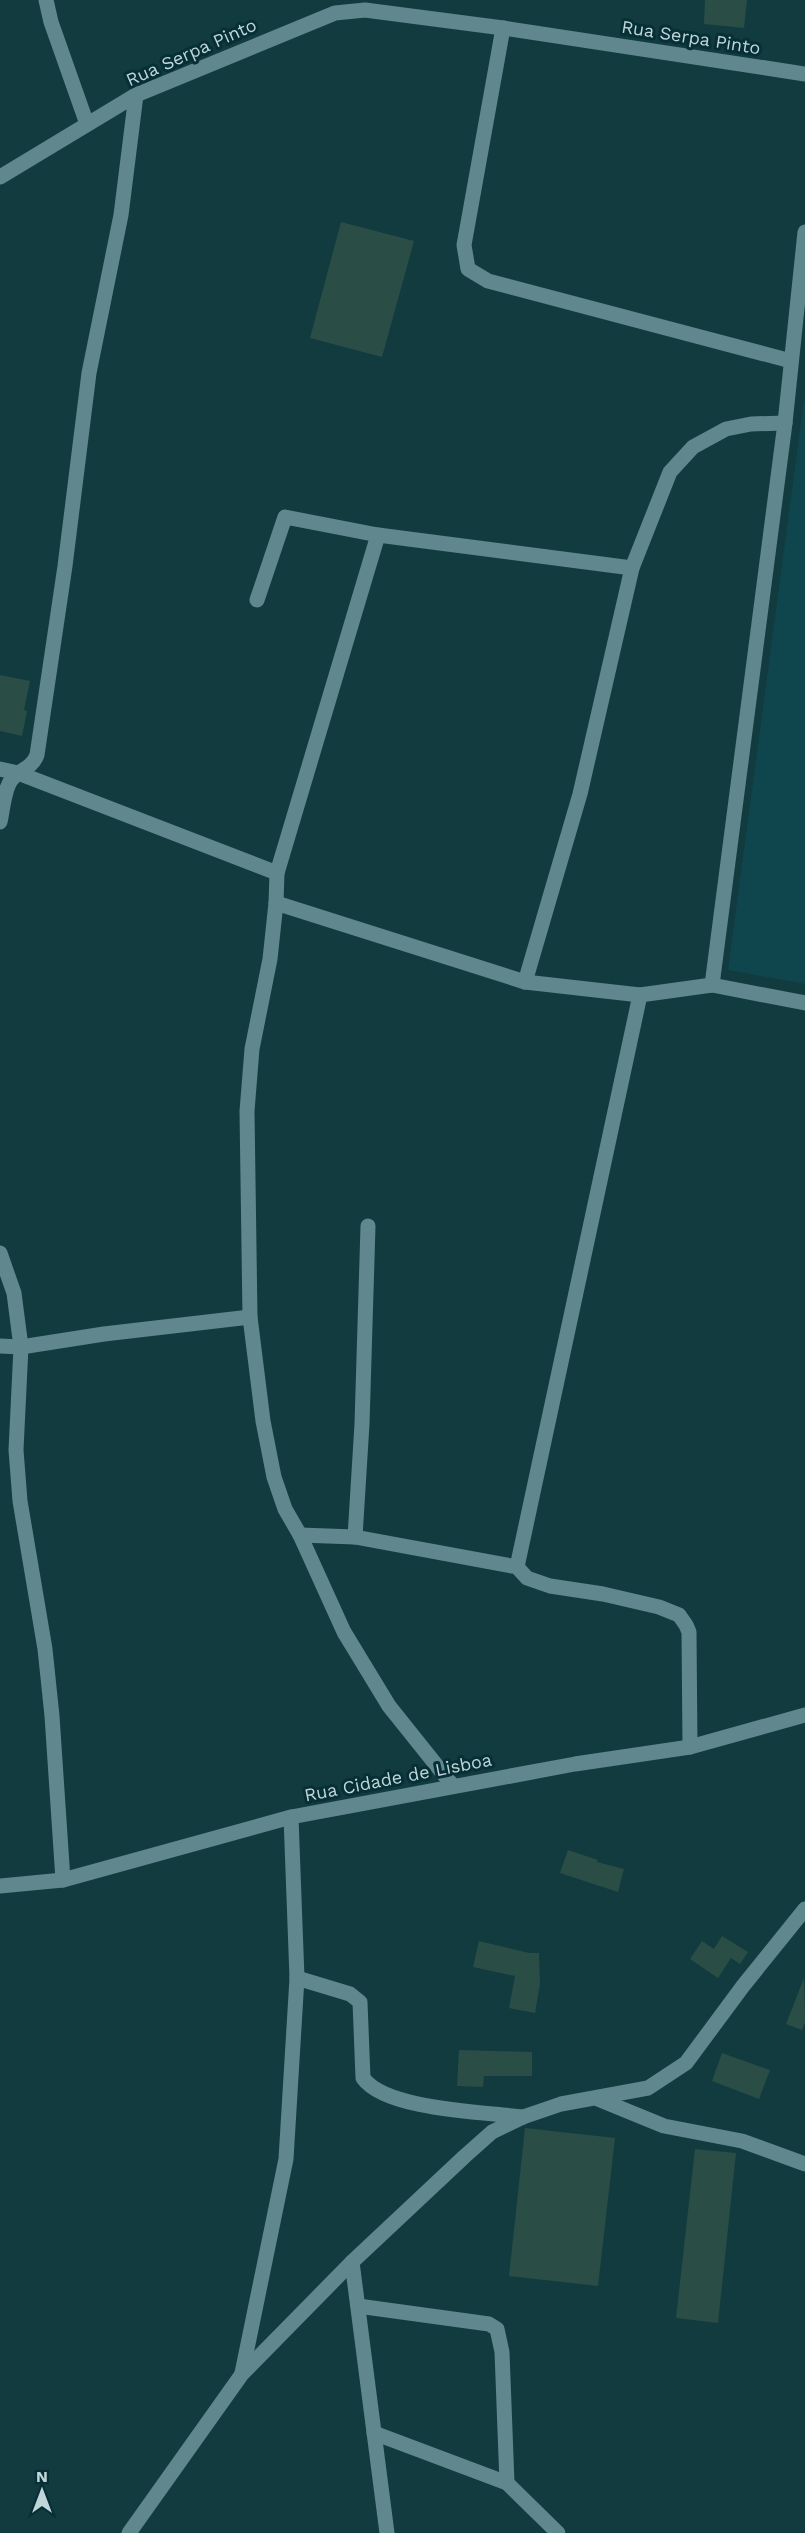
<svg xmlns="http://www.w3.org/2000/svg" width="805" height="2533" viewBox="0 0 805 2533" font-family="'Work Sans',sans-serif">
<rect width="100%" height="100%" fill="#123b40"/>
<polygon fill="#0f464d" points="805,393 805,984 728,970"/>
<g fill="#2a4e45">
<polygon points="705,0 747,0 744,28 704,24"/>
<polygon points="341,222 414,241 382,357 310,338"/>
<polygon points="0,675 30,681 24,710 27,711 22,736 0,731"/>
<polygon points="568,1850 598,1860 597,1862 624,1869 618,1892 560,1873"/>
<polygon points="722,1936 748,1952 740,1964 731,1958 718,1978 690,1959 702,1941 714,1949"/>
<polygon points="479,1941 529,1953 539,1953 540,1984 535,2013 509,2008 515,1976 473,1967"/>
<polygon points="804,1978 805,2022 802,2030 786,2024"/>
<polygon points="459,2050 532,2052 532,2076 484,2076 483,2087 457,2086"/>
<polygon points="722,2053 770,2070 759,2099 712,2081"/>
<polygon points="525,2128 615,2138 598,2286 509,2276"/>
<polygon points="695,2149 736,2153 718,2323 676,2318"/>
</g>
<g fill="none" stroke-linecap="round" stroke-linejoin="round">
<g stroke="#5f878d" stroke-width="15">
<polyline points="46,0 51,22 87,124"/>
<polyline points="503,28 464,245 468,269 488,281 791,361"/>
<polyline points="0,177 136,95 335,13 365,10 503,28 805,74"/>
<polyline points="378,535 277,873 276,903 270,959 252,1049 247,1111 250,1317 263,1421 274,1477 285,1509 300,1535 344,1632 389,1706 453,1786"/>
<polyline points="257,600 285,517 378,535 632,568"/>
<polyline points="0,769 18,773 277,873"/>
<path d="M0,822C3,810 4,788 12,779C21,769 32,768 37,755L65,566L89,373L121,215L136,95"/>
<polyline points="276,903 525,982 640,995 712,985 805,1003"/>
<polyline points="525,982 580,794 632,568 670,472 693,447 726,429 751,424 785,423"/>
<polyline points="712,985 785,423 805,232"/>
<polyline points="0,1253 14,1293 21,1347 16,1450 20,1501 45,1649 52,1716 63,1880"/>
<polyline points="0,1346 21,1347 104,1334 250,1317"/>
<polyline points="300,1535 355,1537 517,1567 527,1578 550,1586 603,1594 659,1607 679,1615 686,1625 689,1632 690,1747"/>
<polyline points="355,1537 362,1424 368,1226"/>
<polyline points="517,1567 640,995"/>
<polyline points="0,1886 63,1880 291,1817 575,1764 690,1747 805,1715"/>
<path d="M297,1978L350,1994L360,2002L363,2078C386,2110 484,2112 523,2117"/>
<polyline points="598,2099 664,2126 742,2141 805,2164"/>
<polyline points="352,2262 387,2533"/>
<polyline points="358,2306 489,2324 497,2329 502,2352 507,2483"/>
<polyline points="242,2373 286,2159 297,1978 291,1817"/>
<polyline points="374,2433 507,2483 558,2533"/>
<polyline points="129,2533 242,2374 352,2262 465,2156 492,2132 523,2117 561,2104 648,2088 686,2063 743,1986 805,1909"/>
</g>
</g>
<g text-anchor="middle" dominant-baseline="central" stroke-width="6" stroke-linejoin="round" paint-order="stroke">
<g font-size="18" fill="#c1d6d9" stroke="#063036">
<text transform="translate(691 37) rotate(9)">Rua Serpa Pinto</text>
<text transform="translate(191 52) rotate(-24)">Rua Serpa Pinto</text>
<text transform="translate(398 1777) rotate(-11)">Rua Cidade de Lisboa</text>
</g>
</g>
<g transform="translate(42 2491)" stroke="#063036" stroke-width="4.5" paint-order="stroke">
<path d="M0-4.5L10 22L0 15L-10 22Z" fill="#c1d6d9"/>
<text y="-9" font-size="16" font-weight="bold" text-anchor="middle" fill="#c1d6d9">N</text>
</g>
</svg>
